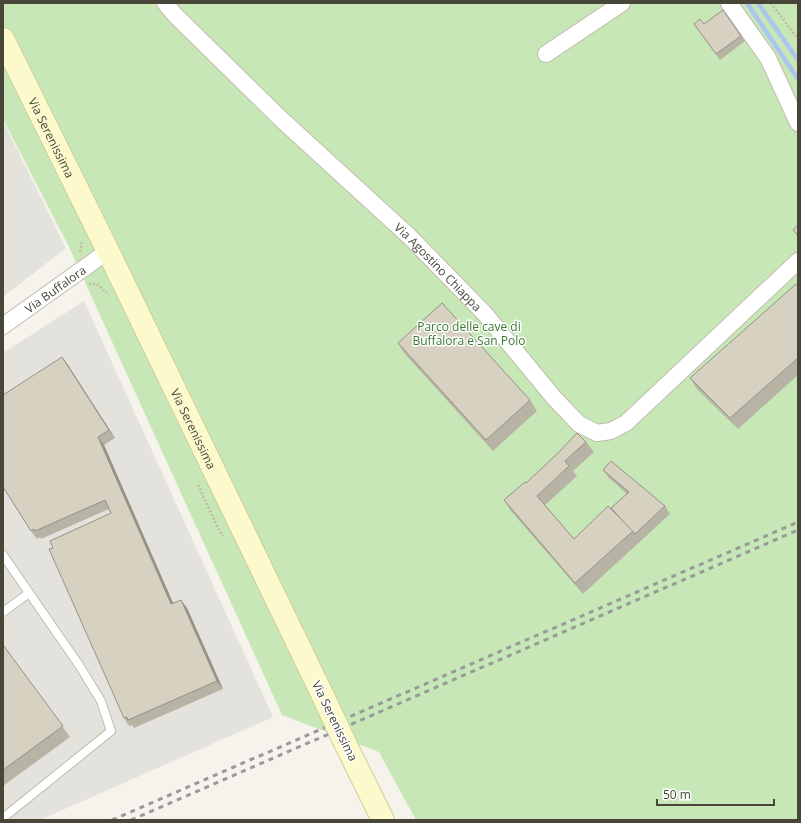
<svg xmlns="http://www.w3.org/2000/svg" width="801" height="823" viewBox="0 0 801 823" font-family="'Open Sans',sans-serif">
<rect width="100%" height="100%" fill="#f5f3eb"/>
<g fill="#e4e2dc">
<polygon points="3,121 66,248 3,297"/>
<polygon points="84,301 273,717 40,820 3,820 3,353"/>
</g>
<polygon fill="#c7e7b6" points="3,3 798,3 798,820 416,820 379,752 282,715 69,247 3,119"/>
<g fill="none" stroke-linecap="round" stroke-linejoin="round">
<g stroke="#aac6ee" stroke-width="4.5">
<polyline points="747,3 798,79"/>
<polyline points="758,3 798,60"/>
</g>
<defs>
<g id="lane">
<polyline points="3,555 79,665 101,701 111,731 3,818"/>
<polyline points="3,612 29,593"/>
</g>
<g id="street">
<path id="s1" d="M165,3L174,14L281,119L410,237L485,314L555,399L579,424L597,433L611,431L626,423L798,261"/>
<polyline points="729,3 768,58 798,123"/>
<polyline points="546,54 622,3"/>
<path id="s2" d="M3,326L108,251"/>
</g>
<g id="secondary">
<path id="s3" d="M3,39L108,251L323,696"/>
<polyline points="345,743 383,820"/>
</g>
</defs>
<use href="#lane" stroke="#c0bdad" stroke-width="10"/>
<use href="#street" stroke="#c0bdad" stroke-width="18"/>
<use href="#secondary" stroke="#d2ce9c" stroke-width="24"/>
<g stroke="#c1bb9f" stroke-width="2.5" stroke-dasharray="2 2" stroke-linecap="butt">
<polyline points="771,3 798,39"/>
<polyline points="80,252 82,241"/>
<polyline points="89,284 97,284 107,293"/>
<polyline points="198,485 218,528 223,536"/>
</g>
<use href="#lane" stroke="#fff" stroke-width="8"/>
<use href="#street" stroke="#fff" stroke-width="16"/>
<use href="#secondary" stroke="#fcfacd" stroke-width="22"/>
<g stroke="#999" stroke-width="3" stroke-dasharray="5 5" stroke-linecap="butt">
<polyline points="112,820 798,522"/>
<polyline points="131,820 798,530"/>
</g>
<defs>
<polyline id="secondary-bridge" points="323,696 345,743"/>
</defs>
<use href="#secondary-bridge" stroke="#d2ce9c" stroke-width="24" stroke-linecap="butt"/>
<use href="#secondary-bridge" stroke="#fcfacd" stroke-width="22"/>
</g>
<g fill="#b8b4a5">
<polygon points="723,10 745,41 720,60 694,24 704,24"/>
<polygon points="798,287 798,375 738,429 697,389 690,378"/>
<polygon points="398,343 530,400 537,411 493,451 405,354"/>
<polygon points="62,357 115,438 104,445 173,603 187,608 223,689 134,728 132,725 129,726 124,718 53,548 111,513 109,509 41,539 40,537 37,539 31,531"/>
<polygon points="586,442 594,452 573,471 577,476 545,505 574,539 627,494 609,478 603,470 665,506 670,514 583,594 511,511 504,500 526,483"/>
<polygon points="3,645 70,737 3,786"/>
</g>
<g fill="#969286">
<polygon points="62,357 68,365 115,438 109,430"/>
<polygon points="98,437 104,445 177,612 171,604"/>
<polygon points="181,600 187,608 223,689 217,681"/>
</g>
<g fill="#d6d1c0" stroke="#969286">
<polygon points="723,10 741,36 716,54 694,24 700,19 704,24"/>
<polygon points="798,225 798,236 793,230"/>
<polygon points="796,284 798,287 798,358 730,418 690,378"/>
<polygon points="442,303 530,400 486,440 398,343"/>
<polygon points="62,357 109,430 98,437 171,604 181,600 217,681 128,720 127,717 124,718 49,549 53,548 50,541 111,513 105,500 35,531 34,529 31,531 3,487 3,395"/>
<polygon points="577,433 586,442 565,461 569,466 537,496 574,539 608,506 633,531 575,583 504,500 525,482 526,483 558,453"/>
<polygon points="611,461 665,506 635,534 611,508 629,492 603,470"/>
<polygon points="3,645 63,726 3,770"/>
</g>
<g text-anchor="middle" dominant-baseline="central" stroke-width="3" stroke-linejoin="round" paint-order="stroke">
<g font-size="12" fill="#484539" stroke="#fff">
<text stroke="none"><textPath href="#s3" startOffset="110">Via Serenissima</textPath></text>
<text stroke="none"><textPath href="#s1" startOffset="380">Via Agostino Chiappa</textPath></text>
<text stroke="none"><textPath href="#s2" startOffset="64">Via Buffalora</textPath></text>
<text stroke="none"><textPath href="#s3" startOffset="434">Via Serenissima</textPath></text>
<text transform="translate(335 721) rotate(64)">Via Serenissima</text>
</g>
<g font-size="12" fill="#3c792e" stroke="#fff">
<text x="469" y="326">Parco delle cave di<tspan x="469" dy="14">Buffalora e San Polo</tspan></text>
</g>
</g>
<rect width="801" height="823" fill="none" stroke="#484539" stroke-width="8"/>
<path d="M657 799v6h117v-6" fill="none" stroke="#484539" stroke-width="2"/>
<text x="663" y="799" font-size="12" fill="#484539" stroke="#ffffff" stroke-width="3" paint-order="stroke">50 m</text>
</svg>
